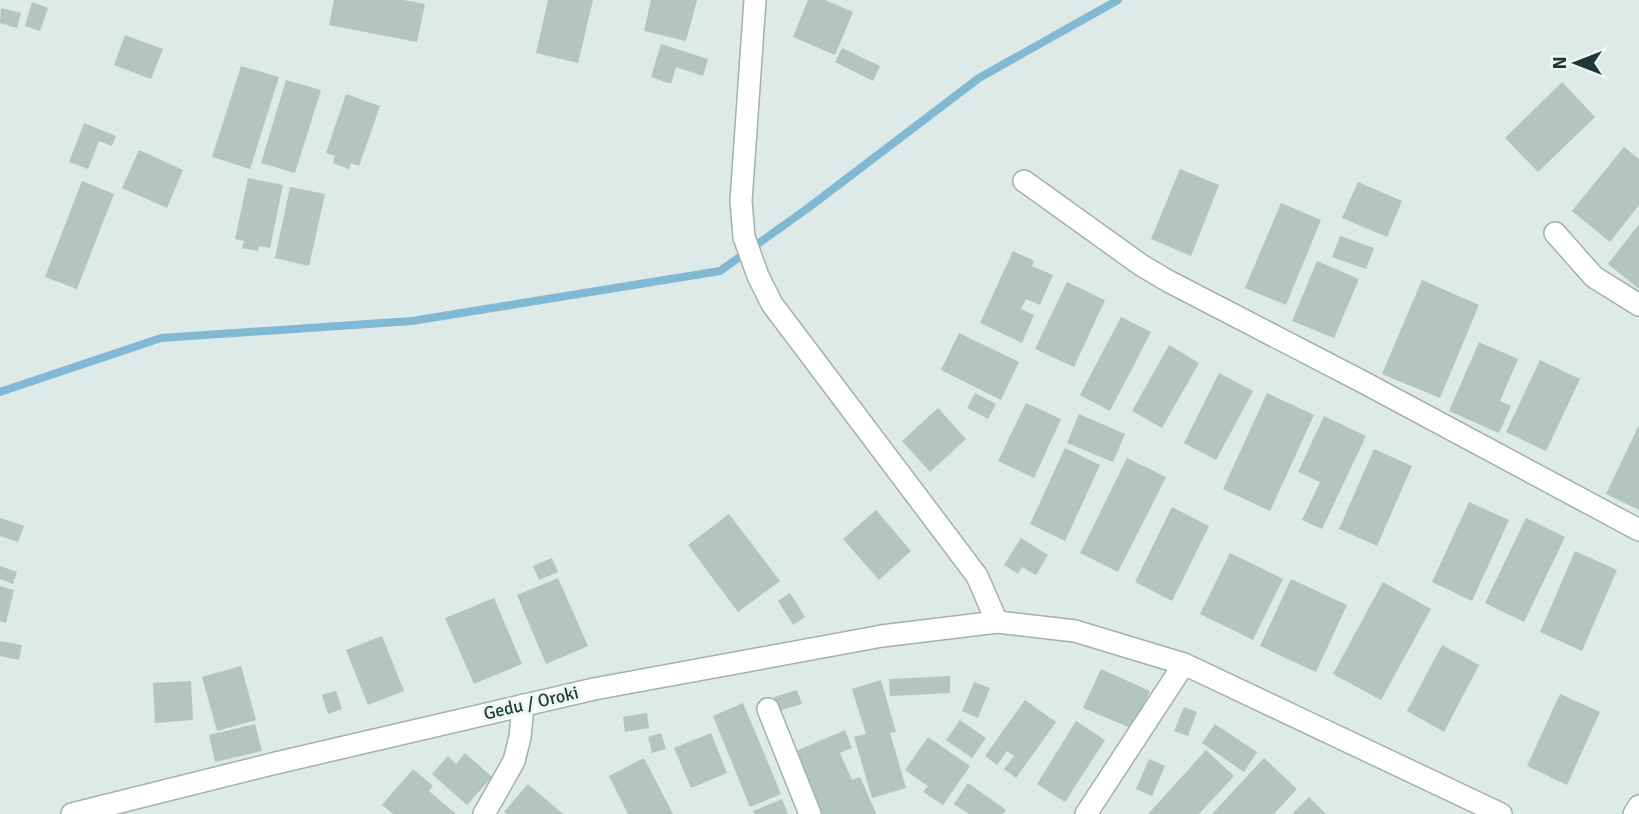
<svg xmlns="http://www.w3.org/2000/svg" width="1639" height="814" viewBox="0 0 1639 814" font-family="Signika,sans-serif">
<rect width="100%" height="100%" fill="#ddeae7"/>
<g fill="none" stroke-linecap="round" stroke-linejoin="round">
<polyline stroke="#81b8d4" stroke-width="8" points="0,392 161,338 412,321 720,271 808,208 979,78 1118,0"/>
</g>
<g fill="#b2c5c0">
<polygon points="334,0 403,0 425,4 417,42 329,25"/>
<polygon points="548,0 593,0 578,63 536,53"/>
<polygon points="651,0 697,0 686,41 644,31"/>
<polygon points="808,0 825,0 853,12 835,55 793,37"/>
<polygon points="32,2 48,8 40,31 25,26"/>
<polygon points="1,8 21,13 17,28 0,23"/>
<polygon points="125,35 163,49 151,79 114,65"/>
<polygon points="661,44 708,59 703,76 676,67 671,84 651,77"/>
<polygon points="842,48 880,66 873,81 835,62"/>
<polygon points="241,66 279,77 250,169 212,157"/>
<polygon points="286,80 321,90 295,173 261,163"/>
<polygon points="1562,82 1595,117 1538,172 1505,138"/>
<polygon points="346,94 380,106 359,166 351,163 349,169 333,163 335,156 326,153"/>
<polygon points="84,123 116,136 112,146 99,141 88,169 69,162"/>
<polygon points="1624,147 1639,159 1639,205 1610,242 1572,211"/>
<polygon points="139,150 183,170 167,208 122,188"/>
<polygon points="1180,169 1219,185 1191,256 1151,239"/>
<polygon points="248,178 283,185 270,248 259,246 258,251 242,248 244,241 235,239"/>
<polygon points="82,181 114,194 77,289 45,277"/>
<polygon points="1358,182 1402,201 1387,237 1342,218"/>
<polygon points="290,187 325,194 309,266 275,258"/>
<polygon points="1281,203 1321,220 1286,305 1245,288"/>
<polygon points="1639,224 1639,289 1608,264"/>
<polygon points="1340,236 1374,248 1366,269 1332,257"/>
<polygon points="1013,251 1034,261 1032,266 1053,275 1040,305 1026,299 1021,309 1034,315 1022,343 980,323"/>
<polygon points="1317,261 1359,279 1334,338 1292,321"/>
<polygon points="1422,280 1479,305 1440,398 1382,374"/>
<polygon points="1067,282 1105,300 1074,367 1035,349"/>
<polygon points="1121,317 1151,332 1110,411 1080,395"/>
<polygon points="959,333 1019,362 1001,400 941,370"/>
<polygon points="1479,342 1518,359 1500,401 1511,406 1499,433 1449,411"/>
<polygon points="1169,345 1199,363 1162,428 1132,411"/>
<polygon points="1540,360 1580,379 1546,451 1506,432"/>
<polygon points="1219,373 1253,391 1216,460 1184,443"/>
<polygon points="975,393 996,404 988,419 967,408"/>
<polygon points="1267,393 1314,415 1270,511 1223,489"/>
<polygon points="1026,403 1061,419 1034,478 998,461"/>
<polygon points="938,408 966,439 930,472 902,441"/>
<polygon points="1079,414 1125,434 1113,462 1067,443"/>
<polygon points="1324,416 1366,436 1322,529 1302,520 1320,482 1298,472"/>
<polygon points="1639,425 1639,510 1606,494"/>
<polygon points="1065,448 1100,465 1065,541 1030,524"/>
<polygon points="1374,449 1412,466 1377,546 1339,529"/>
<polygon points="1127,458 1166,477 1118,572 1080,553"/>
<polygon points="1469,502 1509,520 1472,601 1432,582"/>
<polygon points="1172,507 1209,526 1172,601 1135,582"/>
<polygon points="876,510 911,551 879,580 843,539"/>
<polygon points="729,514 780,581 738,612 688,545"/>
<polygon points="0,518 24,526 18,542 0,536"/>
<polygon points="1526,518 1565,537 1524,622 1485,603"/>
<polygon points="1021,538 1048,555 1036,575 1022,567 1018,574 1004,565"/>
<polygon points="1575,551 1617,570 1582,651 1540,632"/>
<polygon points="1230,553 1283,579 1253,640 1200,614"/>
<polygon points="552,558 558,572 539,580 533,566"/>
<polygon points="0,566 17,572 13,584 0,579"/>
<polygon points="558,578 588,646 546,664 517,595"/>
<polygon points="1291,579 1347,605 1316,672 1260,646"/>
<polygon points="1383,582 1431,609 1381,700 1333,674"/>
<polygon points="0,586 14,590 6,623 0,621"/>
<polygon points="790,593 805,617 793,625 778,601"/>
<polygon points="494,598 522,664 474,684 445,618"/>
<polygon points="382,636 404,691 368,705 346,650"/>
<polygon points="0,641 22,645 19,660 0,656"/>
<polygon points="1442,645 1479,665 1444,732 1407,711"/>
<polygon points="241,666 256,720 217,731 202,677"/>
<polygon points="1101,669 1150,691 1133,729 1083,708"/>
<polygon points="950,676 950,693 890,696 889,679"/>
<polygon points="881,680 896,732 890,733 906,788 872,798 854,737 866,734 852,689"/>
<polygon points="191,681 193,720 155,723 153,683"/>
<polygon points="974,682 990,688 978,718 962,711"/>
<polygon points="797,690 802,704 778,711 774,697"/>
<polygon points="336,691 342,709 328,714 322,695"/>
<polygon points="1560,694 1600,712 1567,785 1527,766"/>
<polygon points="1025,700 1056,722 1016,778 1004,769 1014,756 1007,751 997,765 985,756"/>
<polygon points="743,703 781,794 750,807 713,716"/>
<polygon points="1184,707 1197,712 1188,736 1174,731"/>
<polygon points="647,713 649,728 625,732 623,717"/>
<polygon points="960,720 986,738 972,758 946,740"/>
<polygon points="1076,721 1105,740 1065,802 1037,784"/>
<polygon points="255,724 262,751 215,762 209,735"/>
<polygon points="1215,724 1257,752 1244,772 1202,743"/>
<polygon points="845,730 852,748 840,753 852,780 860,777 876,813 874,814 822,814 796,751"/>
<polygon points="661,733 666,749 652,753 648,737"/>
<polygon points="711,733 727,773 691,788 674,748"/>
<polygon points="928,737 970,766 943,805 923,792 928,786 905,770"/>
<polygon points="1206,750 1234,776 1199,814 1148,814"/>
<polygon points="465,753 492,777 467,805 432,774 448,756 456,764"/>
<polygon points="644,758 673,814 628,814 609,776"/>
<polygon points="1264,758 1297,789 1274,814 1212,814"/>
<polygon points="1149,759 1165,766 1152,796 1136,789"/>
<polygon points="413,769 433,786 429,791 456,814 393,814 382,805"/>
<polygon points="968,783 1006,810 1003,814 969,814 954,804"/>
<polygon points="528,784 563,814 507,814 504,812"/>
<polygon points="1309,797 1326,814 1292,814"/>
<polygon points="782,799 788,814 755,814 753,811"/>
</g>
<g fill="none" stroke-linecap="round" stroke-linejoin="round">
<defs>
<g id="minor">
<polyline points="1024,181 1141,265 1168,281 1363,382 1639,530"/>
<polyline points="1555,233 1594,277 1639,305"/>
<polyline points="768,709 810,814"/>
<polyline points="484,814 514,761 520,737 523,705"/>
<polyline points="1086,814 1184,664"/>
<polyline points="1634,814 1639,806"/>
</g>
<g id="tertiary">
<polyline points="755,0 741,201 744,237 758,276 772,304 977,576 997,622"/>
<polyline points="72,814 276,763 594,689 882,636 997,622 1075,631 1184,664 1501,814"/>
</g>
</defs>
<use href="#minor" stroke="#a0b2af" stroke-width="24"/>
<use href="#tertiary" stroke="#a0b2af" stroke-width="24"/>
<use href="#minor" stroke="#fff" stroke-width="21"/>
<use href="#tertiary" stroke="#fff" stroke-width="21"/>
</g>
<g text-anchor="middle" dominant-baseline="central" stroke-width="6" stroke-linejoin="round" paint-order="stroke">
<g font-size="18" fill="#1e3a38" stroke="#edf7f4">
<text transform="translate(531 703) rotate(-13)">Gedu / Oroki</text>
</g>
</g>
<g transform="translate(1576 63) rotate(270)" stroke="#edf7f4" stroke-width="5" paint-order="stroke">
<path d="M0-5L12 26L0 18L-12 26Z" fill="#1e3a38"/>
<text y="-10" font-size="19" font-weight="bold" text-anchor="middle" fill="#1e3a38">N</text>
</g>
</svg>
